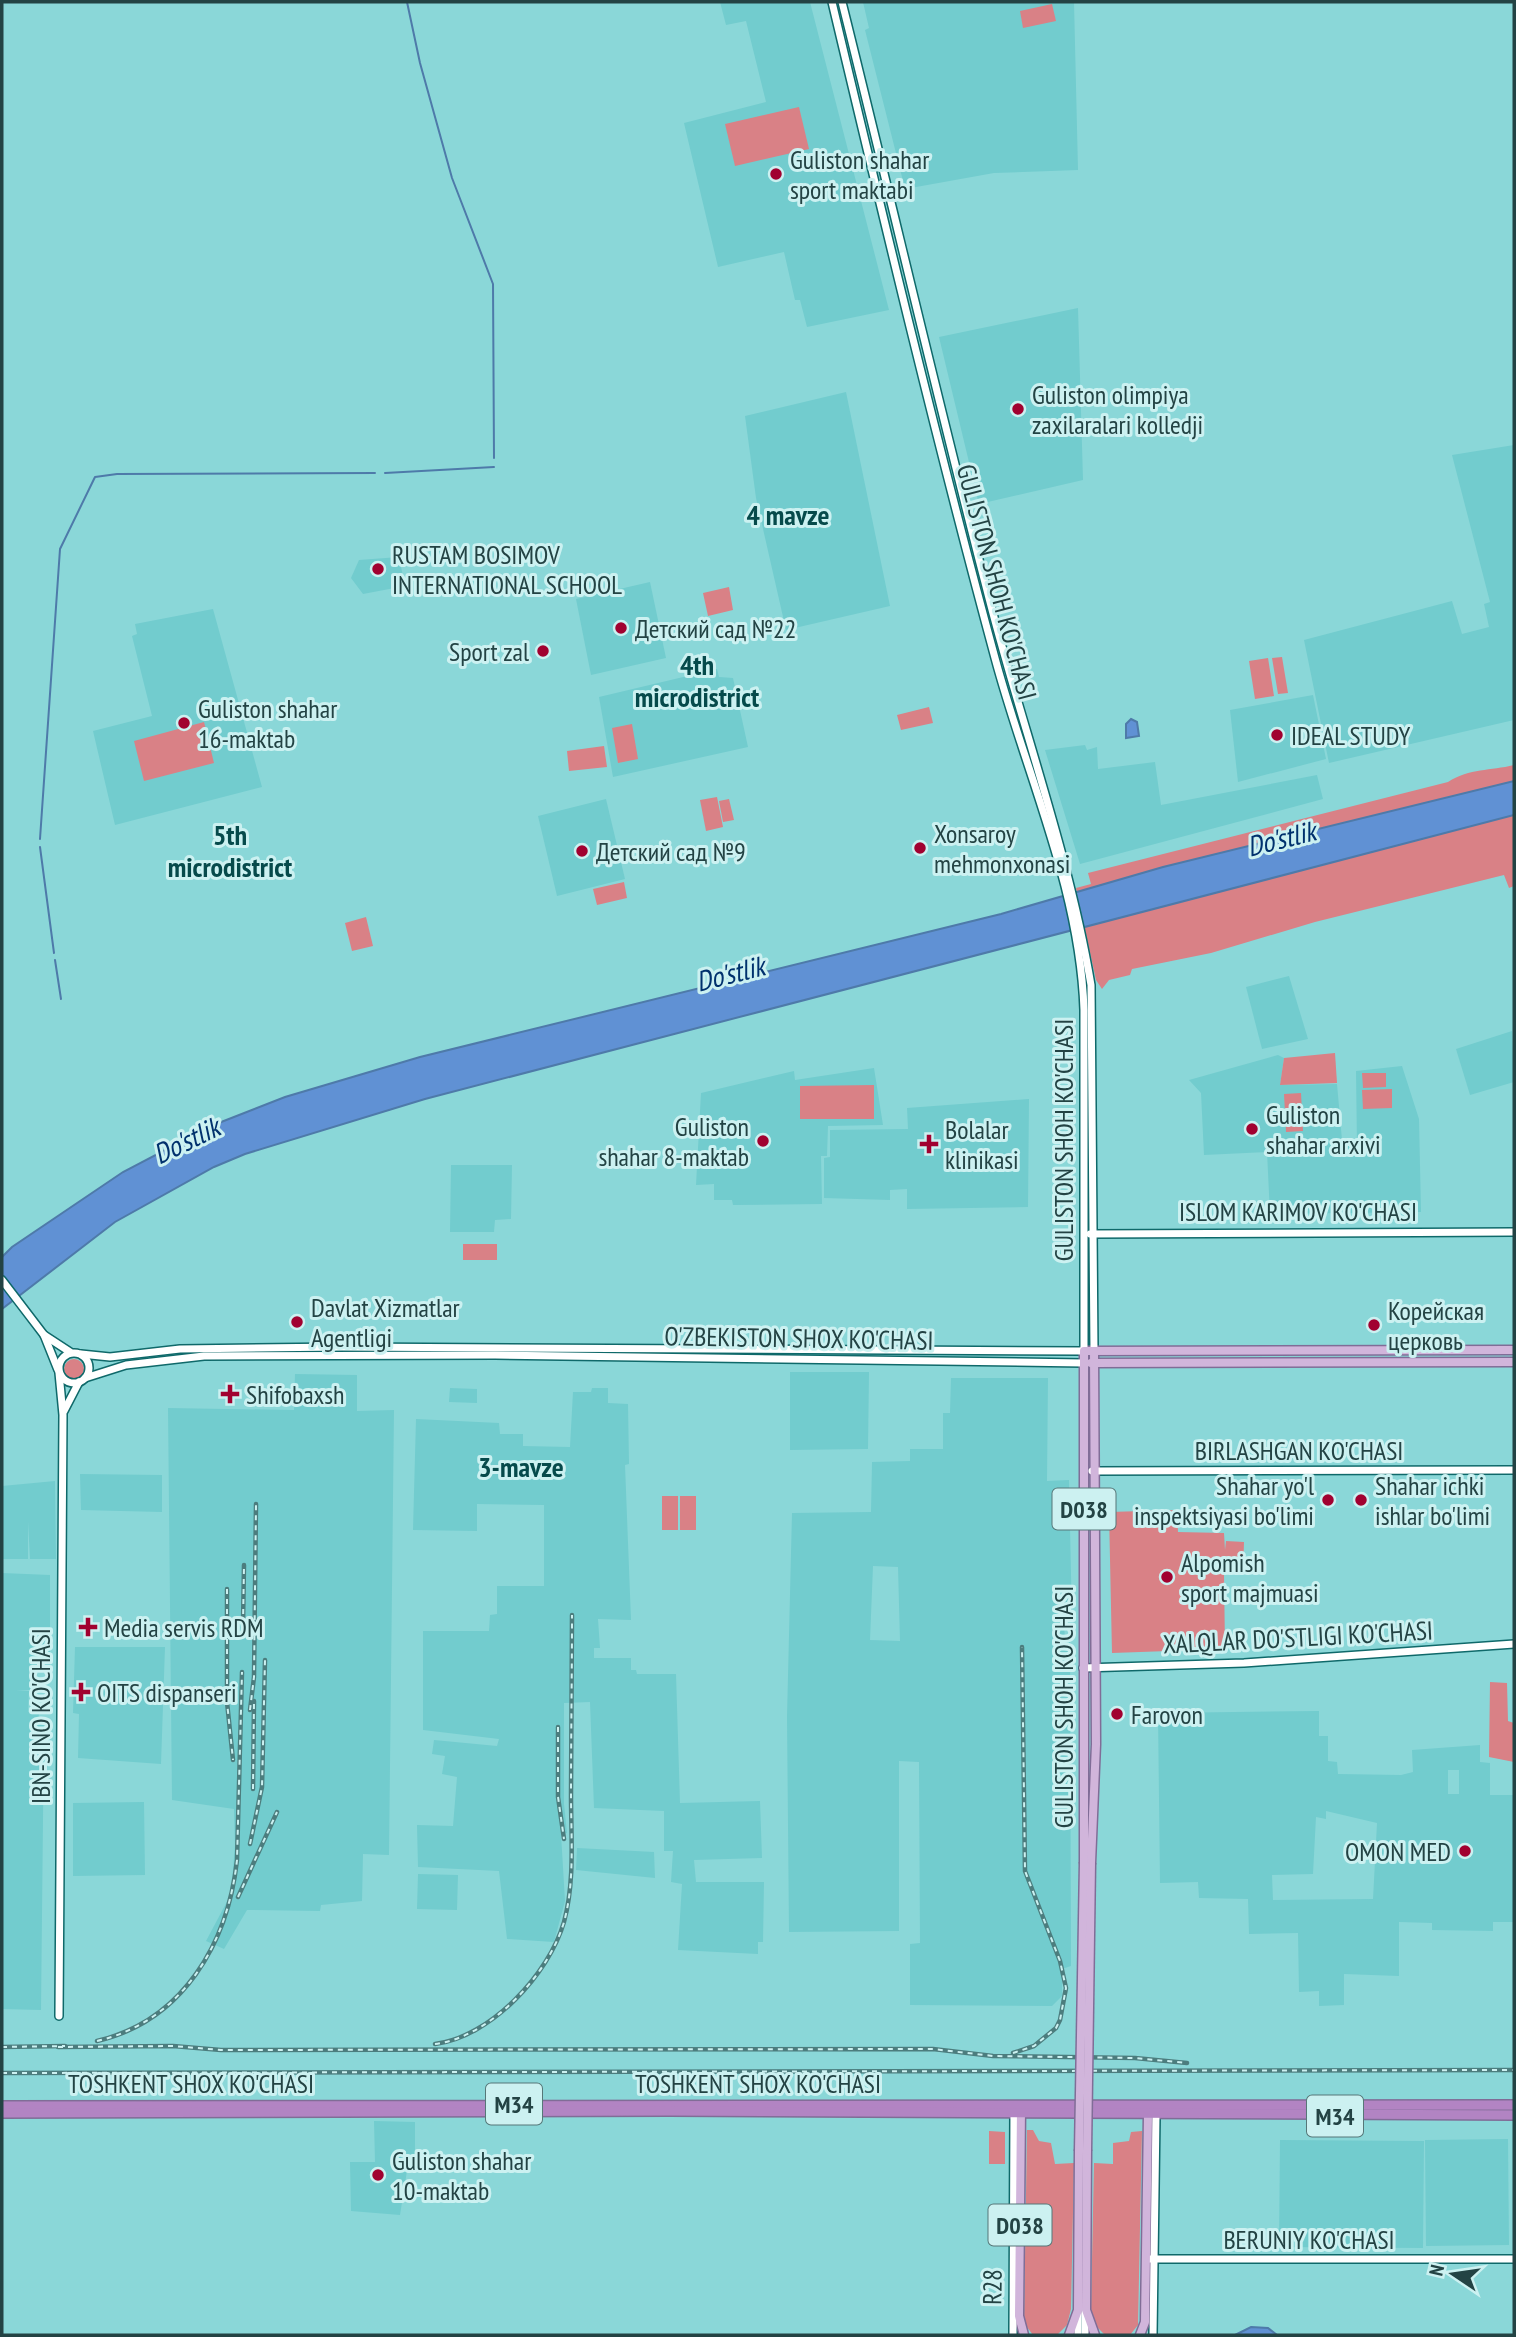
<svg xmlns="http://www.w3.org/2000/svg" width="1516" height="2337" viewBox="0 0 1516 2337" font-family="'PT Sans Narrow',sans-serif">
<rect width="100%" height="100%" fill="#8ad7d8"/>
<g fill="#72ccce" fill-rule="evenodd">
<polygon points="720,2 810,2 889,310 807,327 800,300 795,300 784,252 718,267 684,123 766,102 746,21 726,25"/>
<polygon points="863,2 1074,2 1078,170 994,173 905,189 865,30 869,28"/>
<polygon points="1078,308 1083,480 979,504 939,337"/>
<polygon points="846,392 890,606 786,630 756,498 745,416"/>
<polygon points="1514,445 1514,720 1329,763 1304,640 1452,601 1462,634 1489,627 1484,604 1490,602 1452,455"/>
<polygon points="399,557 405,586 363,594 351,578 359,560"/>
<polygon points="650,582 666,658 591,675 576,599"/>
<polygon points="213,609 262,787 115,825 93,731 152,716 132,636 137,634 135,624"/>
<polygon points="717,669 719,677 733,678 748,747 613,777 599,697"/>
<polygon points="1313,695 1326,759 1238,782 1230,710"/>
<polygon points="1085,745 1087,750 1097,747 1098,769 1155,762 1161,805 1317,775 1323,799 1080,864 1045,750"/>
<polygon points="606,799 625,879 557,896 538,816"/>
<polygon points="1289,976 1308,1039 1262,1049 1246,987"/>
<polygon points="1512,1031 1514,1082 1470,1095 1456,1049"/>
<polygon points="1278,1055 1284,1058 1280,1085 1337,1084 1342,1140 1351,1140 1353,1146 1357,1147 1356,1071 1402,1066 1419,1119 1421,1212 1270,1214 1267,1152 1204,1155 1201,1093 1189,1080"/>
<polygon points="874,1068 883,1125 828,1126 827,1156 821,1156 822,1204 733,1205 732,1200 714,1200 714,1184 696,1185 701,1093 794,1071 795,1080"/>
<polygon points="1029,1099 1028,1207 907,1209 907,1189 890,1190 890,1200 824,1198 824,1158 830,1157 830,1130 908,1129 907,1108"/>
<polygon points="451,1165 512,1165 511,1219 495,1220 494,1232 450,1232"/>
<polygon points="790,1372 869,1372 868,1449 790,1450"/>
<polygon points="295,1374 357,1375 357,1411 394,1410 389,1855 363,1854 362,1901 321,1905 320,1911 247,1910 224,1949 206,1941 231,1894 235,1845 234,1809 172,1800 168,1408 294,1410"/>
<path d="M951,1378H1048L1047,1481L1069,1480L1072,1621L1064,1622L1065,1641L1070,1642L1071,1966L1062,1969V1996L1052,2006L910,2005V1944L920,1943L919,1762L899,1761V1931L789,1932L787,1717L792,1513L871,1512L872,1462L910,1461V1449H943V1413H950ZM873,1566L898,1567L900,1641L870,1640Z"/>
<polygon points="450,1388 477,1389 477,1403 449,1402"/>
<polygon points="592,1388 608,1388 608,1403 628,1404 629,1464 625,1465 631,1620 598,1619 600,1648 594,1648 594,1658 631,1658 631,1670 636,1670 637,1674 676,1674 680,1803 760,1801 762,1858 694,1860 696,1882 764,1882 763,1942 758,1942 758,1954 678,1950 682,1884 671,1882 673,1851 664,1851 664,1811 594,1808 590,1702 564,1703 564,1804 567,1833 561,1834 565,1901 554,1942 507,1939 499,1871 418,1867 417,1825 453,1826 457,1777 442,1774 445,1756 432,1754 434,1740 497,1746 499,1739 423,1730 423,1631 489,1631 490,1615 497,1614 497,1586 544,1586 544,1505 477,1504 477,1531 413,1530 416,1419 499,1423 500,1434 523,1434 523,1446 570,1447 573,1392 591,1392"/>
<polygon points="80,1474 162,1475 162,1512 81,1510"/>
<polygon points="55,1481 56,1559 30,1559 28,1521 28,1559 2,1559 2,1486"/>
<polygon points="2,1573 50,1575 50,1673 32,1673 31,1690 16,1690 29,1691 28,1712 39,1713 38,1723 44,1723 41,2010 2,2009"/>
<polygon points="75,1647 165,1647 161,1764 78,1758 79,1714 73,1713"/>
<path d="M1319,1711V1736H1328V1761L1337,1762L1338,1774L1401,1775L1413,1772L1412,1750L1480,1745V1762L1490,1763V1795H1514V1922H1493V1931L1432,1930V1923L1399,1922V1976L1344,1974V2005L1319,2006V1991L1299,1992L1298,1933L1249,1934L1248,1899L1199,1898L1198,1882L1160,1883L1158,1713ZM1448,1770H1459V1794H1448ZM1326,1811L1377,1823L1373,1899L1273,1900L1272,1875L1313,1874L1316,1817L1326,1819Z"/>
<polygon points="144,1802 145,1875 73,1876 73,1803"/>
<polygon points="577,1848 654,1852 655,1878 576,1870"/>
<polygon points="418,1874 458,1875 457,1910 417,1909"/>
<polygon points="374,2121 415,2122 415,2157 409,2158 400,2215 351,2211 350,2162 375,2162"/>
<polygon points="1508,2139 1509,2245 1426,2246 1425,2140"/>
<polygon points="1280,2140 1424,2141 1423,2248 1279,2247"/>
</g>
<g fill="#d98186">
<polygon points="1052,4 1056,21 1023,28 1020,11"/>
<polygon points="799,107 809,149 735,166 725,124"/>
<polygon points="729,587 733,610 708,616 703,593"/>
<polygon points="1282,657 1288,693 1278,694 1272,658"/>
<polygon points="1268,658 1274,696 1255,699 1249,661"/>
<polygon points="929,707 933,723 901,730 897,715"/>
<polygon points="204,722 214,763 144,781 134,741"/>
<polygon points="632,724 638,759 618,763 612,728"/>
<polygon points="604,746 607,767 569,771 567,751"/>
<path d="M1514,765V886L1509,888L1504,875L1315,922L1211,953L1132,969L1130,975L1109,980L1102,989L1096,980L1076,888L1091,884L1088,873L1448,782C1470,768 1490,771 1514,765Z"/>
<polygon points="717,797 723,827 706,831 700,800"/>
<polygon points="729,799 734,820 723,822 719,801"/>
<polygon points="624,882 627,898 597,905 593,889"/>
<polygon points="366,917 373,946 352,951 345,923"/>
<polygon points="1335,1053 1337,1083 1280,1085 1284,1058"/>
<polygon points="1362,1073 1386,1073 1386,1087 1363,1088"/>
<polygon points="874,1085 874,1119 800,1119 800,1086"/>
<polygon points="1392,1089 1392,1108 1363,1109 1362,1090"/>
<polygon points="1301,1093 1303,1131 1286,1132 1284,1094"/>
<rect x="463" y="1244" width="34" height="16"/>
<circle cx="74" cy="1369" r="10"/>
<rect x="662" y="1496" width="16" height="34"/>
<rect x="680" y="1496" width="16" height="34"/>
<polygon points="1177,1510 1178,1532 1224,1533 1225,1550 1226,1541 1244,1542 1243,1574 1224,1574 1225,1649 1112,1653 1109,1512"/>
<polygon points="1490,1682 1507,1683 1508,1721 1514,1723 1514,1762 1489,1757"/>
<polygon points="1027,2130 1033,2130 1039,2141 1051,2143 1055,2164 1074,2163 1071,2309 1067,2325 1057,2335 1033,2335 1024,2323"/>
<polygon points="989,2131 1005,2132 1005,2164 989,2164"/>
<polygon points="1142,2131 1138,2325 1130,2335 1105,2335 1095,2325 1091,2309 1094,2163 1113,2164 1113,2143 1129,2141 1131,2132"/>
</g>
<g fill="#6091d4" stroke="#4e7aa9" stroke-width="2">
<polygon points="1131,719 1137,722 1139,736 1126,738 1126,724"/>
<polygon points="1514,781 1514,815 425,1099 245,1154 214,1167 115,1222 2,1309 2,1257 12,1247 123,1172 211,1126 285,1097 420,1057 1001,914 1163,867"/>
<polygon points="1251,2327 1268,2328 1277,2335 1235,2335"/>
</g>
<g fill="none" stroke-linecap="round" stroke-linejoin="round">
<g stroke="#4e7aa9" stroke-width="2">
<polyline points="407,2 420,63 452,178 493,284 494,458"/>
<polyline points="385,473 494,467"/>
<polyline points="40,839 60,549 95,477 117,474 375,473"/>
<polyline points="40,847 54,953"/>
<polyline points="55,960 61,999"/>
</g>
<defs>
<g id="secondary">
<path d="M842,2C892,202 938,403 990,602C1023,730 1069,854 1091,985L1094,1351"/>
<polyline points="1090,1234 1514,1232"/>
<polyline points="2,1280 44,1335 70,1352"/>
<polyline points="44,1335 58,1370"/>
<circle cx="74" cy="1368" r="15"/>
<path d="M81,1354L110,1357L180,1349L342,1347L1084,1351V1010C1080,888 1026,774 995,658C936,440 884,221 832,2"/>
<polyline points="59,1373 63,1415 59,2016"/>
<polyline points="85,1378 126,1365 204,1356 495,1355 1084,1363"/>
<polyline points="64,1411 79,1382"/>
<polyline points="1092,1471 1514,1470"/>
<polyline points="1083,1668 1244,1663 1514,1644"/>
<polyline points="1146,2259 1514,2259"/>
<polyline points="1013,2335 1014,2108"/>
<polyline points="1078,2335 1078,2314"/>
<polyline points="1085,2335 1085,2311"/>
<polyline points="1153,2335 1156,2115"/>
</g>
<g id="primary">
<polyline points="1091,1363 1514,1362"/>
<polyline points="1084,1862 1084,1351 1514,1350"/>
<polyline points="1091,1863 1096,1744 1094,1351"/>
<polyline points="1021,2108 1019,2316 1024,2335"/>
<polyline points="1087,2151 1086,2310 1095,2335"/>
<polyline points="1069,2335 1078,2310 1079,2151"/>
<polyline points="1140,2335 1145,2322 1148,2115"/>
</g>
<g id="highway">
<polyline points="2,2106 1514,2105"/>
<polyline points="2,2113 669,2111 1514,2115"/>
</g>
</defs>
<use href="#secondary" stroke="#0f696a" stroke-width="10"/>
<use href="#primary" stroke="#806d97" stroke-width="11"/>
<use href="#highway" stroke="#806d97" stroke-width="12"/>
<use href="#secondary" stroke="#fff" stroke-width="7"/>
<use href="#primary" stroke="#d1b5db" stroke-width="8"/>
<use href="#highway" stroke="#b284c3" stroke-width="9"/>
<defs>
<g id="rail">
<polyline points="227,1589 227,1702 233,1760"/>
<polyline points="243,1624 244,1565"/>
<polyline points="250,1710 254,1677 256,1504"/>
<polyline points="558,1727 558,1797 564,1839"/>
<polyline points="253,1789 254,1701"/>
<polyline points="250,1844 262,1787 265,1660"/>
<polyline points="238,1897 277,1812"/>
<path d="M97,2041C183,2021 228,1943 237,1860L242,1672"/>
<path d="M435,2044C491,2037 549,1974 564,1922C575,1882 571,1837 571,1795C571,1735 572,1675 572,1615"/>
<polyline points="2,2047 65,2046"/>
<polyline points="58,2047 173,2046 221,2050 933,2049 993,2056 1135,2058 1187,2063"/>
<polyline points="1013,2053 1034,2046 1056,2028 1060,2020 1066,1988 1060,1961 1025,1871 1022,1647"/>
<polyline points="2,2073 1514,2070"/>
</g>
</defs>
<use href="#rail" stroke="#4c7d7e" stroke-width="4.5"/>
<use href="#rail" stroke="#ccf1f1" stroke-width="2" stroke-dasharray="5" stroke-linecap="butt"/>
<defs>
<g id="primary-bridge">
<polyline points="1079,2151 1084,1862"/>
<polyline points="1087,2151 1091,1863"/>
</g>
</defs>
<use href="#primary-bridge" stroke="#806d97" stroke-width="11" stroke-linecap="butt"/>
<use href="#primary-bridge" stroke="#d1b5db" stroke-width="8"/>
</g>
<g fill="#a10130" stroke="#ccf1f1" stroke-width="2.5">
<circle cx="776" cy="174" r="7"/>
<circle cx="1018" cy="409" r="7"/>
<circle cx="378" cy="569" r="7"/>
<circle cx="621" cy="628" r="7"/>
<circle cx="543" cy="651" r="7"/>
<circle cx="184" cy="723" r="7"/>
<circle cx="1277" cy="735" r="7"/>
<circle cx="920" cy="848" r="7"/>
<circle cx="582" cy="851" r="7"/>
<circle cx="1252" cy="1129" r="7"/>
<circle cx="763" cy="1141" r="7"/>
<path d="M925.5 1133.5h7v7h7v7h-7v7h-7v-7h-7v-7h7z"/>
<circle cx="297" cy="1322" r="7"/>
<circle cx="1374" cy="1325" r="7"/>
<path d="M226.5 1383.5h7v7h7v7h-7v7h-7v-7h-7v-7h7z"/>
<circle cx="1328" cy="1500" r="7"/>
<circle cx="1361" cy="1500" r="7"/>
<circle cx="1167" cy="1577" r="7"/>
<path d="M84.5 1616.5h7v7h7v7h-7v7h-7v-7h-7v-7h7z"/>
<path d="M77.5 1681.5h7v7h7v7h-7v7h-7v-7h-7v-7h7z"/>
<circle cx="1117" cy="1714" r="7"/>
<circle cx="1465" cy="1851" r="7"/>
<circle cx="378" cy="2175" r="7"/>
</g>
<g text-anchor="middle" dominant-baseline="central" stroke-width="6" stroke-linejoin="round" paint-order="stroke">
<g fill="#ccf1f1" stroke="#567778" stroke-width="2">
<rect x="1052.5" y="1488.5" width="63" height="41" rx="5"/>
<rect x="486" y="2083.5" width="56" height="41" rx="5"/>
<rect x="1307" y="2095.5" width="56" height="41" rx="5"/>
<rect x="988.5" y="2204.5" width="63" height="41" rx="5"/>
</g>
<g font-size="24" font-weight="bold" fill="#234344">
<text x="1084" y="1509">D038</text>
<text x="514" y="2104">M34</text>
<text x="1335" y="2116">M34</text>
<text x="1020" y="2225">D038</text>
</g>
<g font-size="26" fill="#234344" stroke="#ccf1f1" text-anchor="start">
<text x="790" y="159">Guliston shahar<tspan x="790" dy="30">sport maktabi</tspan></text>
<text x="1032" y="394">Guliston olimpiya<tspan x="1032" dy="30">zaxilaralari kolledji</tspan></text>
<text x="392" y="554">RUSTAM BOSIMOV<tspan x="392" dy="30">INTERNATIONAL SCHOOL</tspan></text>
<text x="635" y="628">Детский сад №22</text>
<text x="529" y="651" text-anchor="end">Sport zal</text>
<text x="198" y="708">Guliston shahar<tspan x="198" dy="30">16-maktab</tspan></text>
<text x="1291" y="735">IDEAL STUDY</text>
<text x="934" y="833">Xonsaroy<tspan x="934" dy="30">mehmonxonasi</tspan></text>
<text x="596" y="851">Детский сад №9</text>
<text x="1266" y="1114">Guliston<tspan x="1266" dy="30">shahar arxivi</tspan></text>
<text x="749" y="1126" text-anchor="end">Guliston<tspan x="749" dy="30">shahar 8-maktab</tspan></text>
<text x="945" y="1129">Bolalar<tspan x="945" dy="30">klinikasi</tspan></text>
<text x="311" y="1307">Davlat Xizmatlar<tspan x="311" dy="30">Agentligi</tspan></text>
<text x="1388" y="1310">Корейская<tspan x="1388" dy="30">церковь</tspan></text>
<text x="246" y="1394">Shifobaxsh</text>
<text x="1314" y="1485" text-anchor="end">Shahar yo'l<tspan x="1314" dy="30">inspektsiyasi bo'limi</tspan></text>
<text x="1375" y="1485">Shahar ichki<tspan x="1375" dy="30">ishlar bo'limi</tspan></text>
<text x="1181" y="1562">Alpomish<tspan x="1181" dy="30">sport majmuasi</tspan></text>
<text x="104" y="1627">Media servis RDM</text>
<text x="97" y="1692">OITS dispanseri</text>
<text x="1131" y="1714">Farovon</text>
<text x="1451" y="1851" text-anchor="end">OMON MED</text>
<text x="392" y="2160">Guliston shahar<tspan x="392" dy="30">10-maktab</tspan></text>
</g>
<g font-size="26" fill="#234344" stroke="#ccf1f1">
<text transform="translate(997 582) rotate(75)">GULISTON SHOH KO'CHASI</text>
<text transform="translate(1063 1140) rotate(-90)">GULISTON SHOH KO'CHASI</text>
<text x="1298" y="1211">ISLOM KARIMOV KO'CHASI</text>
<text transform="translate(799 1338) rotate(1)">O'ZBEKISTON SHOX KO'CHASI</text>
<text x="1299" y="1450">BIRLASHGAN KO'CHASI</text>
<text transform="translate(1298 1637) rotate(-3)">XALQLAR DO'STLIGI KO'CHASI</text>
<text transform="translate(1063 1707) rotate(-90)">GULISTON SHOH KO'CHASI</text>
<text transform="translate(40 1716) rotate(-90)">IBN-SINO KO'CHASI</text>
<text x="191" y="2083">TOSHKENT SHOX KO'CHASI</text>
<text x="758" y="2083">TOSHKENT SHOX KO'CHASI</text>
<text x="1309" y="2239">BERUNIY KO'CHASI</text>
<text transform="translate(992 2287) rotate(-89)">R28</text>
</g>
<g font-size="28" font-weight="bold" fill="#064a4b" stroke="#ccf1f1">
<text x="788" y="514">4 mavze</text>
<text x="697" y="664">4th<tspan x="697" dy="32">microdistrict</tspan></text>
<text x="230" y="834">5th<tspan x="230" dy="32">microdistrict</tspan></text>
<text x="521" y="1466">3-mavze</text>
</g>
<g font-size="28" font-style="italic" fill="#00316d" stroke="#ccf1f1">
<text transform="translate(1281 838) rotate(-14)">Do'stlik</text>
<text transform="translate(730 973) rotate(-14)">Do'stlik</text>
<text transform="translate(186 1140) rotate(-26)">Do'stlik</text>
</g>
</g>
<rect width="1516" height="2337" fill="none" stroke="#234344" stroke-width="7"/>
<g transform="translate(1453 2274) rotate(283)" stroke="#ccf1f1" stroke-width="5" paint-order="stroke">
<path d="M0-5L12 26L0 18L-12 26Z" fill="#234344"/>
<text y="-10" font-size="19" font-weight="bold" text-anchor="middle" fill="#234344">N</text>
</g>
</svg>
